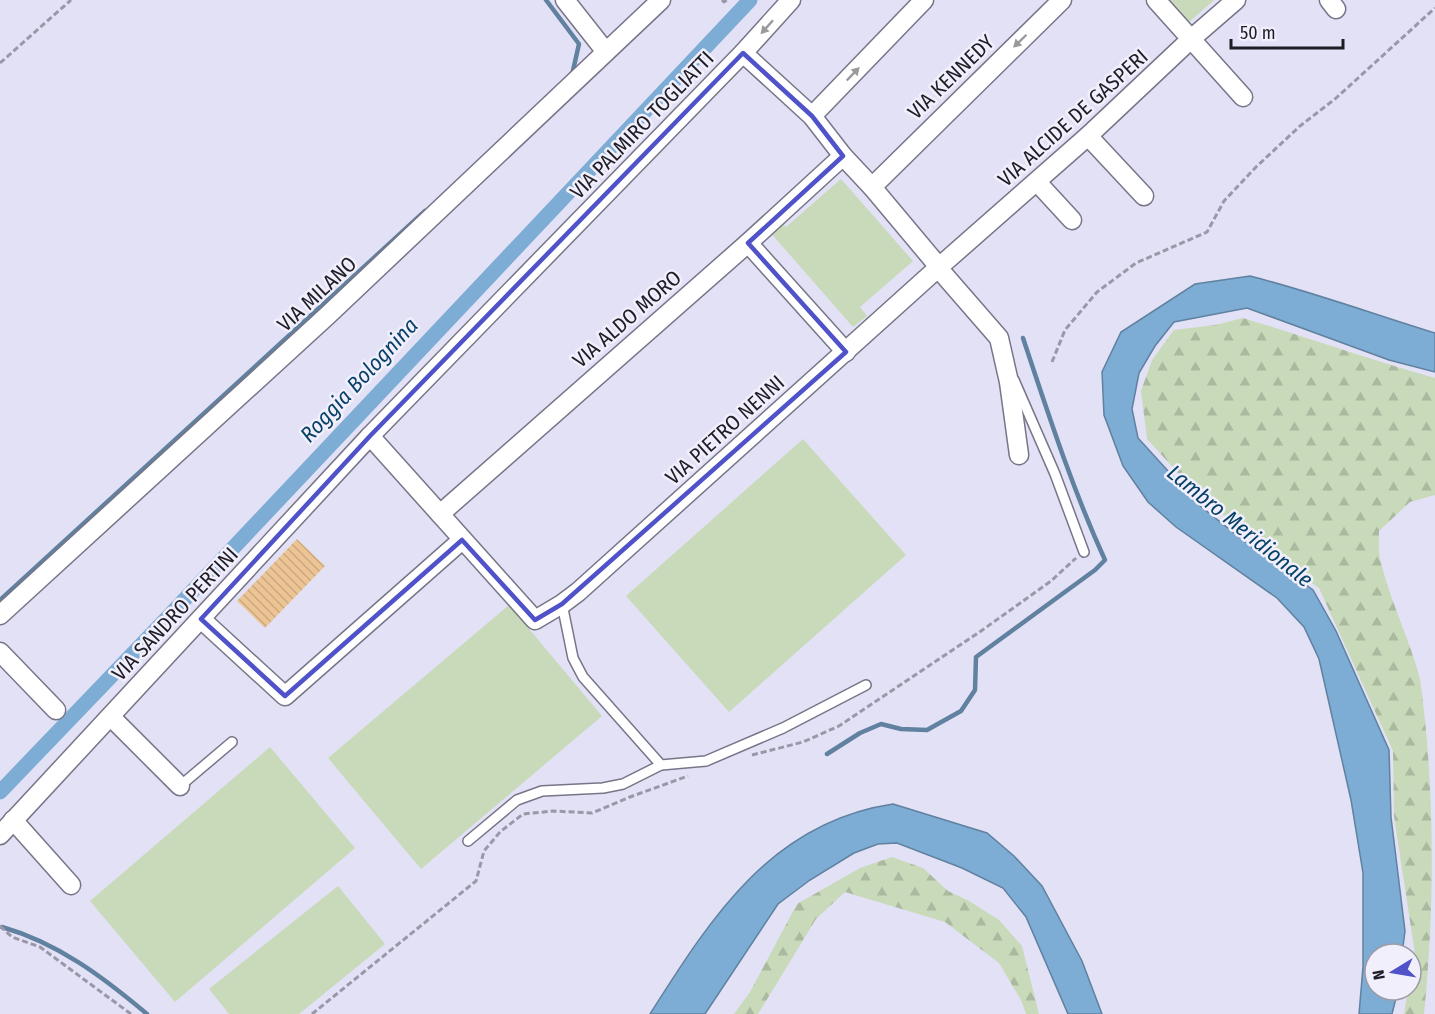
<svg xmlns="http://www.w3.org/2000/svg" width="1435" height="1014" viewBox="0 0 1435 1014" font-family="'Fira Sans Condensed',sans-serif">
<defs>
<pattern id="forest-firs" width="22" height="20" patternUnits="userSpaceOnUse" patternTransform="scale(1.5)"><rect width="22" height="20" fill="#c8dab9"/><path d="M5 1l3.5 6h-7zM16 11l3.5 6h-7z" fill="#abba9f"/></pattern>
<pattern id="building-back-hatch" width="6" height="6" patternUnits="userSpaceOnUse" patternTransform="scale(1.5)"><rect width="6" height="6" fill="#edc595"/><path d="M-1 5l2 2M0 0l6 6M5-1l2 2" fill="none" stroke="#cba980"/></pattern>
</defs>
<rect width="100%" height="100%" fill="#e3e1f6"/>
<g fill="#c8dab9">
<polygon points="1168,0 1214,0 1188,23"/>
<polygon points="841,179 913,261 860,307 867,316 853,327 769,231 780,221 786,227"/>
<polygon points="803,439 906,555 729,712 626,596"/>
<polygon points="509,605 602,716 421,869 328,758"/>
<polygon points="270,747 355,848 175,1002 90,901"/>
<polygon points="338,886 385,944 299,1014 229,1014 209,989"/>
</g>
<g fill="url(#forest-firs)">
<path d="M1243,318C1307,337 1370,360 1435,378V495L1410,502L1379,531C1379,541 1378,553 1381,563C1391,603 1410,640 1420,679C1435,785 1435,907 1424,1014H1404L1408,990H1411V977L1415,954L1394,816L1393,751L1319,588L1252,541L1188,484L1147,439L1141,391L1152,360L1174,330L1215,325Z"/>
<polygon points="892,857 923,868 948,891 969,901 999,920 1022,946 1039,1014 1026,1014 1021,1000 999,963 945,922 845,892 816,919 758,1014 734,1014 750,992 797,904 860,868"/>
</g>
<g fill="#7dacd4" stroke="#60819f" stroke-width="1.5">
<path d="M1250,276C1313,292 1373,314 1435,333V372L1389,360L1247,308L1174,322L1155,346L1139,373L1132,409L1138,438L1199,505L1253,548L1313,590L1336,631L1389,750L1391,817L1405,931L1402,954H1375V990H1398L1392,1014H1359L1363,967V873L1351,800L1319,659L1304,627L1277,598L1176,527L1148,502L1123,466L1104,415L1102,372L1121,332L1195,284Z"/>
<path d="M893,804L987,833L1014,856L1042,886L1082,961L1102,1014H1068L1026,917L1003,888L962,868L897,843L878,844L854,853L810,880L778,904L705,1014H650C711,918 771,822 893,804Z"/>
</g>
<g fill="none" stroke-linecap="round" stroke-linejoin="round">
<g stroke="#60819f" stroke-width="4.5">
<polyline points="546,0 579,44 572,75"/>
<polyline points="0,600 425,211"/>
<path d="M827,754L860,733L881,724L901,729L927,730L961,711L975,690L976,657L1095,570L1105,560C1072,488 1048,413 1023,338"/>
<path d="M2,927C58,943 103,977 147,1014"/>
</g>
<polyline stroke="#7dacd4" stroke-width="15" points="0,792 169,616 750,0"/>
</g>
<polygon fill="url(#building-back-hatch)" points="297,539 325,566 265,628 237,601"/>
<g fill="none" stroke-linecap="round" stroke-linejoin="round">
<defs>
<g id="service">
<polyline points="1014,380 1055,474 1084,552"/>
<polyline points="562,604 573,658 583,677 661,765"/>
<polyline points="180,786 232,742"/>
<polyline points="468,841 517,800 542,791 603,788 623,784 661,765 706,761 783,728 866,685"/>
</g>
<g id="minor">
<polyline points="565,0 606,52"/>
<polyline points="1156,0 1243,97"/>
<polyline points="1329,0 1336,9"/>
<polyline points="743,53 812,116 843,156 872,187 939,267"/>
<polyline points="812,116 924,0"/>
<polyline points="1088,136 1144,196"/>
<polyline points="1037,182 1072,220"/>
<polyline points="872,187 1062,0"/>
<polyline points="748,243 846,352"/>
<polyline points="939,269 999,338 1009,382 1019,455"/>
<polyline points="370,436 535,620 562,604 578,592 939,267 1088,136 1191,39 1236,0"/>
<polyline points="440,514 748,243 843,156"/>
<polyline points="0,615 328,315 661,0"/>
<polyline points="201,619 285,696 462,540"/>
<polyline points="0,652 56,710"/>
<polyline points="111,717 180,786"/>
<polyline points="13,820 71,885"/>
<polyline points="0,835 370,436 743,53 791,0"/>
</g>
</defs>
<use href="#service" stroke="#777588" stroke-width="12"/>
<use href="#minor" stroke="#777588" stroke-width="21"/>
<g stroke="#9a98a8" stroke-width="3" stroke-dasharray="6 3" stroke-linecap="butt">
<polyline points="722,0 724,2 727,0"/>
<polyline points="0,63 71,0"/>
<polyline points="1052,362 1065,330 1097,292 1136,263 1207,232 1224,201 1256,167 1300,126 1335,99 1435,8"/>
<polyline points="752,755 803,742 839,726 981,631 1051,581 1076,558"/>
<polyline points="0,926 12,937 40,947 131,1014"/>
<polyline points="312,1014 476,881 484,851 500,832 523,814 553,811 592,813 630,797 688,776"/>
</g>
<use href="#service" stroke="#fff" stroke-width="9"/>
<use href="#minor" stroke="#fff" stroke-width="18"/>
</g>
<defs><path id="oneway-solid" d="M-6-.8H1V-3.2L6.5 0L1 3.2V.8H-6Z" transform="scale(1.5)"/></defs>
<g fill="#9a999c">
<use href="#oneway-solid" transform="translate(767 27) rotate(132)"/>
<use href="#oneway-solid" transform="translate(1020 41) rotate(136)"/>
<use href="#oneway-solid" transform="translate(853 74) rotate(-46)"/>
</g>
<path fill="none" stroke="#5052c9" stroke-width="4.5" stroke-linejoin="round" d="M743,53L812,116L843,156L748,243L846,352L562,604L535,620L462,540L285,696L201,619L370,436Z"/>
<g text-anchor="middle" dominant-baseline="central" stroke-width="5" stroke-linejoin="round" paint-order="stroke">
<g font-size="21" fill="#1e1c24" stroke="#f1effc">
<text transform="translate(951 77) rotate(-44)">VIA KENNEDY</text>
<text transform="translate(1073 118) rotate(-42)">VIA ALCIDE DE GASPERI</text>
<text transform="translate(642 125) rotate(-46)">VIA PALMIRO TOGLIATTI</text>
<text transform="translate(317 294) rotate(-43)">VIA MILANO</text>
<text transform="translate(627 319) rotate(-41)">VIA ALDO MORO</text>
<text transform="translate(725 430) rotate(-42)">VIA PIETRO NENNI</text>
<text transform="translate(175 614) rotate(-47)">VIA SANDRO PERTINI</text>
</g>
<g font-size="22" font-style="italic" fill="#074167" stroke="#f1effc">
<text transform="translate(359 380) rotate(-47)">Roggia Bolognina</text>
<text transform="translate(1240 526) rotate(39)">Lambro Meridionale</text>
</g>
</g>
<g transform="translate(1393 972) rotate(259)"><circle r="28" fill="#f1effc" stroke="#9d9ba6" stroke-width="1.5"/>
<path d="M0-4.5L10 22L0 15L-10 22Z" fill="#5052c9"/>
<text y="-9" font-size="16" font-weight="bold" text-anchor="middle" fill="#1e1c24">N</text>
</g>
<path d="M1231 39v9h112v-9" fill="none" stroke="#1e1c24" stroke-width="3"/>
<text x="1240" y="39" font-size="18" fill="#1e1c24" stroke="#f1effc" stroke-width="4.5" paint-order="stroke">50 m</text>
</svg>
